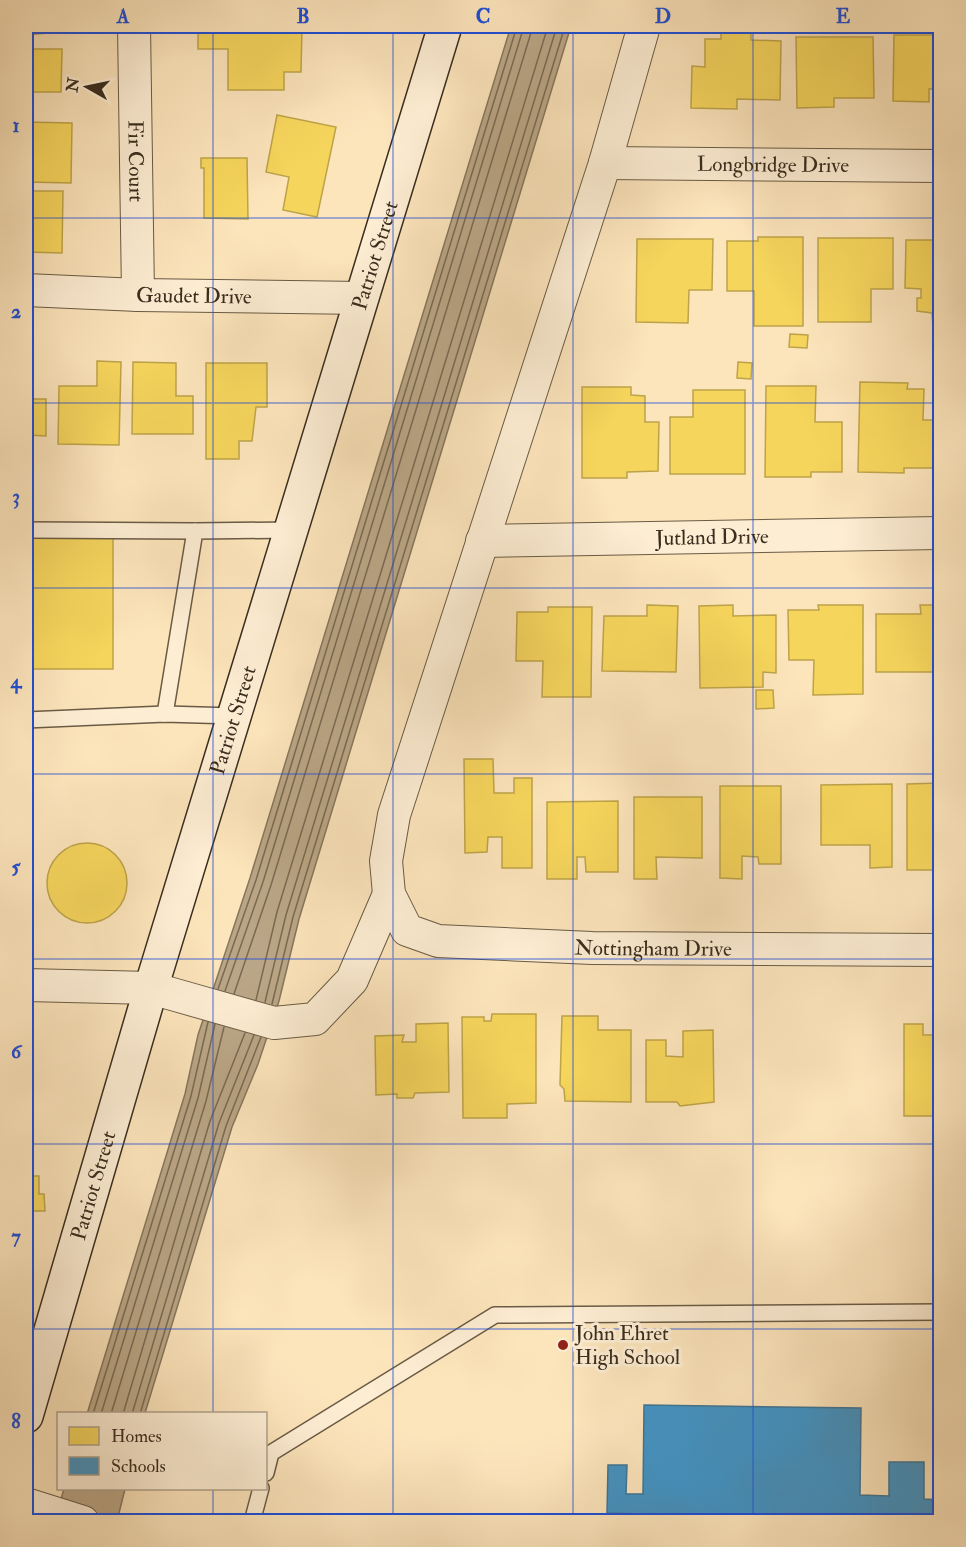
<svg xmlns="http://www.w3.org/2000/svg" width="966" height="1547" viewBox="0 0 966 1547" font-family="'IM FELL Double Pica',serif">
<rect width="100%" height="100%" fill="#fce4bb"/>
<filter id="stains"><feTurbulence type="fractalNoise" baseFrequency=".00333" numOctaves="4"/><feColorMatrix values="0 0 0 0 .2 0 0 0 0 .09 0 0 0 0 .02 0 0 0 .5 -.17"/></filter>
<radialGradient id="worn" r=".72"><stop offset=".6" stop-color="#630" stop-opacity="0"/><stop offset="1" stop-color="#630" stop-opacity=".3"/></radialGradient>
<g fill="#baa686" stroke="#86765c" stroke-width="1.5">
<polygon points="511,26 571,26 299,919 279,1001 258,1064 232,1127 145,1413 87,1414 185,1094 198,1035 250,878"/>
<polygon points="64,1489 125,1489 117,1521 54,1522"/>
</g>
<g fill="#f6d55c" stroke="#bda349" stroke-width="1.5">
<polygon points="26,26 48,26 48,33 26,35"/>
<polygon points="198,26 302,26 301,72 284,72 284,90 228,90 228,49 198,49"/>
<polygon points="721,26 751,26 751,40 781,41 780,100 737,99 737,109 691,108 692,66 705,67 705,39 721,39"/>
<polygon points="940,26 940,109 934,109 935,89 929,89 929,102 893,101 894,35 940,35"/>
<polygon points="796,37 873,37 874,98 834,98 834,107 797,108"/>
<polygon points="26,49 62,49 61,92 26,92 26,110"/>
<polygon points="277,115 336,127 317,217 283,210 289,177 266,172"/>
<polygon points="26,122 72,123 71,183 26,182"/>
<polygon points="201,158 247,158 248,219 204,218 204,168 201,168"/>
<polygon points="26,191 63,191 62,253 26,252"/>
<polygon points="937,235 940,235 940,326 933,326 932,313 917,311 917,298 921,298 921,289 905,288 906,240 937,240"/>
<polygon points="758,237 803,237 803,326 754,326 754,291 727,291 727,241 758,241"/>
<polygon points="818,238 893,238 893,289 871,289 871,322 818,322"/>
<polygon points="637,239 713,239 712,290 689,290 688,323 636,322"/>
<polygon points="790,334 808,335 807,348 789,347"/>
<polygon points="26,361 30,362 30,399 46,399 46,436 26,435"/>
<polygon points="97,361 121,362 119,445 58,444 59,386 97,386"/>
<polygon points="133,362 176,363 176,396 193,396 193,434 132,434"/>
<polygon points="738,362 752,363 751,379 737,378"/>
<polygon points="206,363 267,363 267,407 256,407 252,441 239,441 239,459 206,459"/>
<polygon points="860,382 908,383 907,389 924,389 923,420 934,420 933,468 904,468 904,473 858,472"/>
<polygon points="766,386 816,386 815,422 842,422 842,472 811,472 811,477 765,477"/>
<polygon points="582,387 631,387 631,395 645,396 645,422 659,422 658,471 627,472 627,478 582,478"/>
<polygon points="693,390 745,390 745,474 670,474 670,417 693,417"/>
<rect x="26" y="534" width="87" height="135"/>
<polygon points="647,605 678,606 676,672 602,671 604,616 647,616"/>
<polygon points="733,605 733,616 776,615 776,673 763,672 763,687 700,688 699,606"/>
<polygon points="818,605 863,605 863,694 813,695 814,660 789,660 788,610 819,610"/>
<polygon points="920,605 940,605 940,672 876,672 876,614 921,614"/>
<polygon points="548,607 592,607 591,697 542,697 543,661 516,661 517,612 548,612"/>
<polygon points="756,690 773,690 774,708 756,709"/>
<polygon points="464,759 493,759 494,793 514,793 514,778 532,778 532,868 502,868 502,837 488,837 487,852 465,853"/>
<polygon points="940,783 940,870 907,870 907,784"/>
<polygon points="892,784 892,867 870,868 870,845 821,845 821,785"/>
<polygon points="720,786 781,786 781,864 759,864 758,857 742,856 742,879 720,878"/>
<polygon points="634,797 702,797 702,858 656,857 657,879 634,879"/>
<polygon points="618,801 618,872 586,872 585,857 577,857 577,879 547,879 547,802"/>
<circle cx="87" cy="883" r="40"/>
<polygon points="492,1014 536,1014 536,1103 507,1104 507,1118 463,1118 462,1017 484,1017 484,1021 491,1021"/>
<polygon points="562,1016 598,1016 598,1030 631,1030 631,1102 565,1101 564,1089 560,1085"/>
<polygon points="448,1023 449,1092 415,1093 413,1098 397,1098 397,1094 376,1095 375,1036 404,1035 402,1042 416,1042 416,1024"/>
<polygon points="904,1024 923,1024 923,1035 934,1035 934,1024 940,1024 940,1116 904,1116"/>
<polygon points="713,1030 714,1102 680,1106 677,1102 646,1102 646,1040 666,1040 666,1056 683,1057 683,1031"/>
<polygon points="26,1176 39,1176 39,1194 44,1194 45,1211 26,1211"/>
</g>
<polygon fill="#4393c3" stroke="#407492" stroke-width="1.5" points="644,1405 861,1408 860,1495 889,1496 889,1462 924,1462 924,1499 940,1500 940,1517 855,1516 855,1522 640,1522 640,1514 607,1513 608,1465 627,1465 626,1494 643,1494"/>
<g fill="none" stroke-linecap="round" stroke-linejoin="round">
<g stroke="#7a6a52" stroke-width="1.5">
<polyline points="218,989 256,880 517,26"/>
<polyline points="225,991 263,882 524,26"/>
<polyline points="234,994 271,885 533,26"/>
<polyline points="256,1000 277,912 548,26"/>
<polyline points="265,1002 286,915 557,26"/>
<polyline points="272,1004 293,917 565,26"/>
<polyline points="93,1414 191,1096 208,1022"/>
<polyline points="101,1414 198,1098 215,1024"/>
<polyline points="111,1414 206,1101 224,1027"/>
<polyline points="123,1414 210,1121 245,1033"/>
<polyline points="132,1414 219,1123 254,1035"/>
<polyline points="140,1414 226,1126 261,1037"/>
</g>
<defs>
<g id="lane">
<polyline points="26,530 195,531"/>
<polyline points="165,714 195,531 292,530"/>
<polyline points="26,720 165,714 234,716"/>
<polyline points="266,1473 271,1453 495,1315 940,1312"/>
<polyline points="252,1522 261,1488"/>
</g>
<g id="street">
<path id="s1" d="M134,26L138,295"/>
<path id="s2" d="M644,26L605,163L394,815L386,861L389,894L407,930L438,941L592,948L940,950"/>
<path id="s3" d="M605,163L940,166"/>
<path id="s4" d="M26,290L138,295L362,298"/>
<path id="s5" d="M482,541L940,533"/>
<polyline points="26,985 151,988 274,1023 315,1019 352,980 389,894"/>
<polyline points="26,1504 83,1522"/>
</g>
<g id="secondary">
<path id="s6" d="M26,1416L151,988L445,26"/>
</g>
</defs>
<use href="#lane" stroke="#6a5b45" stroke-width="18"/>
<use href="#street" stroke="#6a5b45" stroke-width="34"/>
<use href="#secondary" stroke="#392d1e" stroke-width="36"/>
<use href="#lane" stroke="#fdedd3" stroke-width="15"/>
<use href="#street" stroke="#fdedd3" stroke-width="32"/>
<use href="#secondary" stroke="#fdedd3" stroke-width="33"/>
</g>
<path fill="none" stroke="#1d4ed8" stroke-width="1.5" stroke-opacity="0.55" d="M213,26V1414M393,26V1522M573,26V1522M753,26V1522M26,218H940M26,403H940M26,588H940M26,774H940M26,959H940M26,1144H940M26,1329H940M213,1488V1522"/>
<circle fill="#8f2418" stroke="#fdedd3" stroke-width="2" cx="563" cy="1345" r="6"/>
<g text-anchor="middle" dominant-baseline="central" stroke-width="6" stroke-linejoin="round" paint-order="stroke">
<g font-size="21" fill="#392d1e" stroke="#fdedd3">
<text stroke="none"><textPath href="#s1" startOffset="135">Fir Court</textPath></text>
<text stroke="none"><textPath href="#s3" startOffset="168">Longbridge Drive</textPath></text>
<text stroke="none"><textPath href="#s6" startOffset="1212">Patriot Street</textPath></text>
<text stroke="none"><textPath href="#s4" startOffset="168">Gaudet Drive</textPath></text>
<text stroke="none"><textPath href="#s5" startOffset="230">Jutland Drive</textPath></text>
<text stroke="none"><textPath href="#s6" startOffset="726">Patriot Street</textPath></text>
<text stroke="none"><textPath href="#s2" startOffset="1196">Nottingham Drive</textPath></text>
<text stroke="none"><textPath href="#s6" startOffset="240">Patriot Street</textPath></text>
</g>
<g font-size="21" fill="#392d1e" stroke="#fdedd3" text-anchor="start">
<text x="575" y="1333">John Ehret<tspan x="575" dy="24">High School</tspan></text>
</g>
</g>
<rect width="966" height="1547" fill="none" stroke="#fce4bb" stroke-width="66"/>
<rect x="57" y="1412" width="210" height="78" fill="#fdedd3" stroke="#afa08b" stroke-width="1.5"/>
<rect x="69" y="1427" width="30" height="18" fill="#f6d55c" stroke="#afa08b" stroke-width="1.5"/>
<text x="111" y="1442" font-size="18" fill="#392d1e">Homes</text>
<rect x="69" y="1457" width="30" height="18" fill="#4393c3" stroke="#afa08b" stroke-width="1.5"/>
<text x="111" y="1472" font-size="18" fill="#392d1e">Schools</text>
<g transform="translate(87 87) rotate(279)" stroke="#fdedd3" stroke-width="4.5" paint-order="stroke">
<path d="M0-4.5L10 22L0 15L-10 22Z" fill="#392d1e"/>
<text y="-9" font-size="16" font-weight="bold" text-anchor="middle" fill="#392d1e">N</text>
</g>
<rect x="33" y="33" width="900" height="1481" fill="none" stroke="#1d4ed8" stroke-width="2"/>
<g font-size="20" text-anchor="middle" font-weight="bold" fill="#1d4ed8">
<text x="123" y="23">A</text>
<text x="303" y="23">B</text>
<text x="483" y="23">C</text>
<text x="663" y="23">D</text>
<text x="843" y="23">E</text>
<text x="16" y="132">1</text>
<text x="16" y="318">2</text>
<text x="16" y="503">3</text>
<text x="16" y="688">4</text>
<text x="16" y="873">5</text>
<text x="16" y="1058">6</text>
<text x="16" y="1243">7</text>
<text x="16" y="1428">8</text>
</g>
<rect width="100%" height="100%" filter="url(#stains)"/>
<rect width="100%" height="100%" fill="url(#worn)"/>
</svg>
